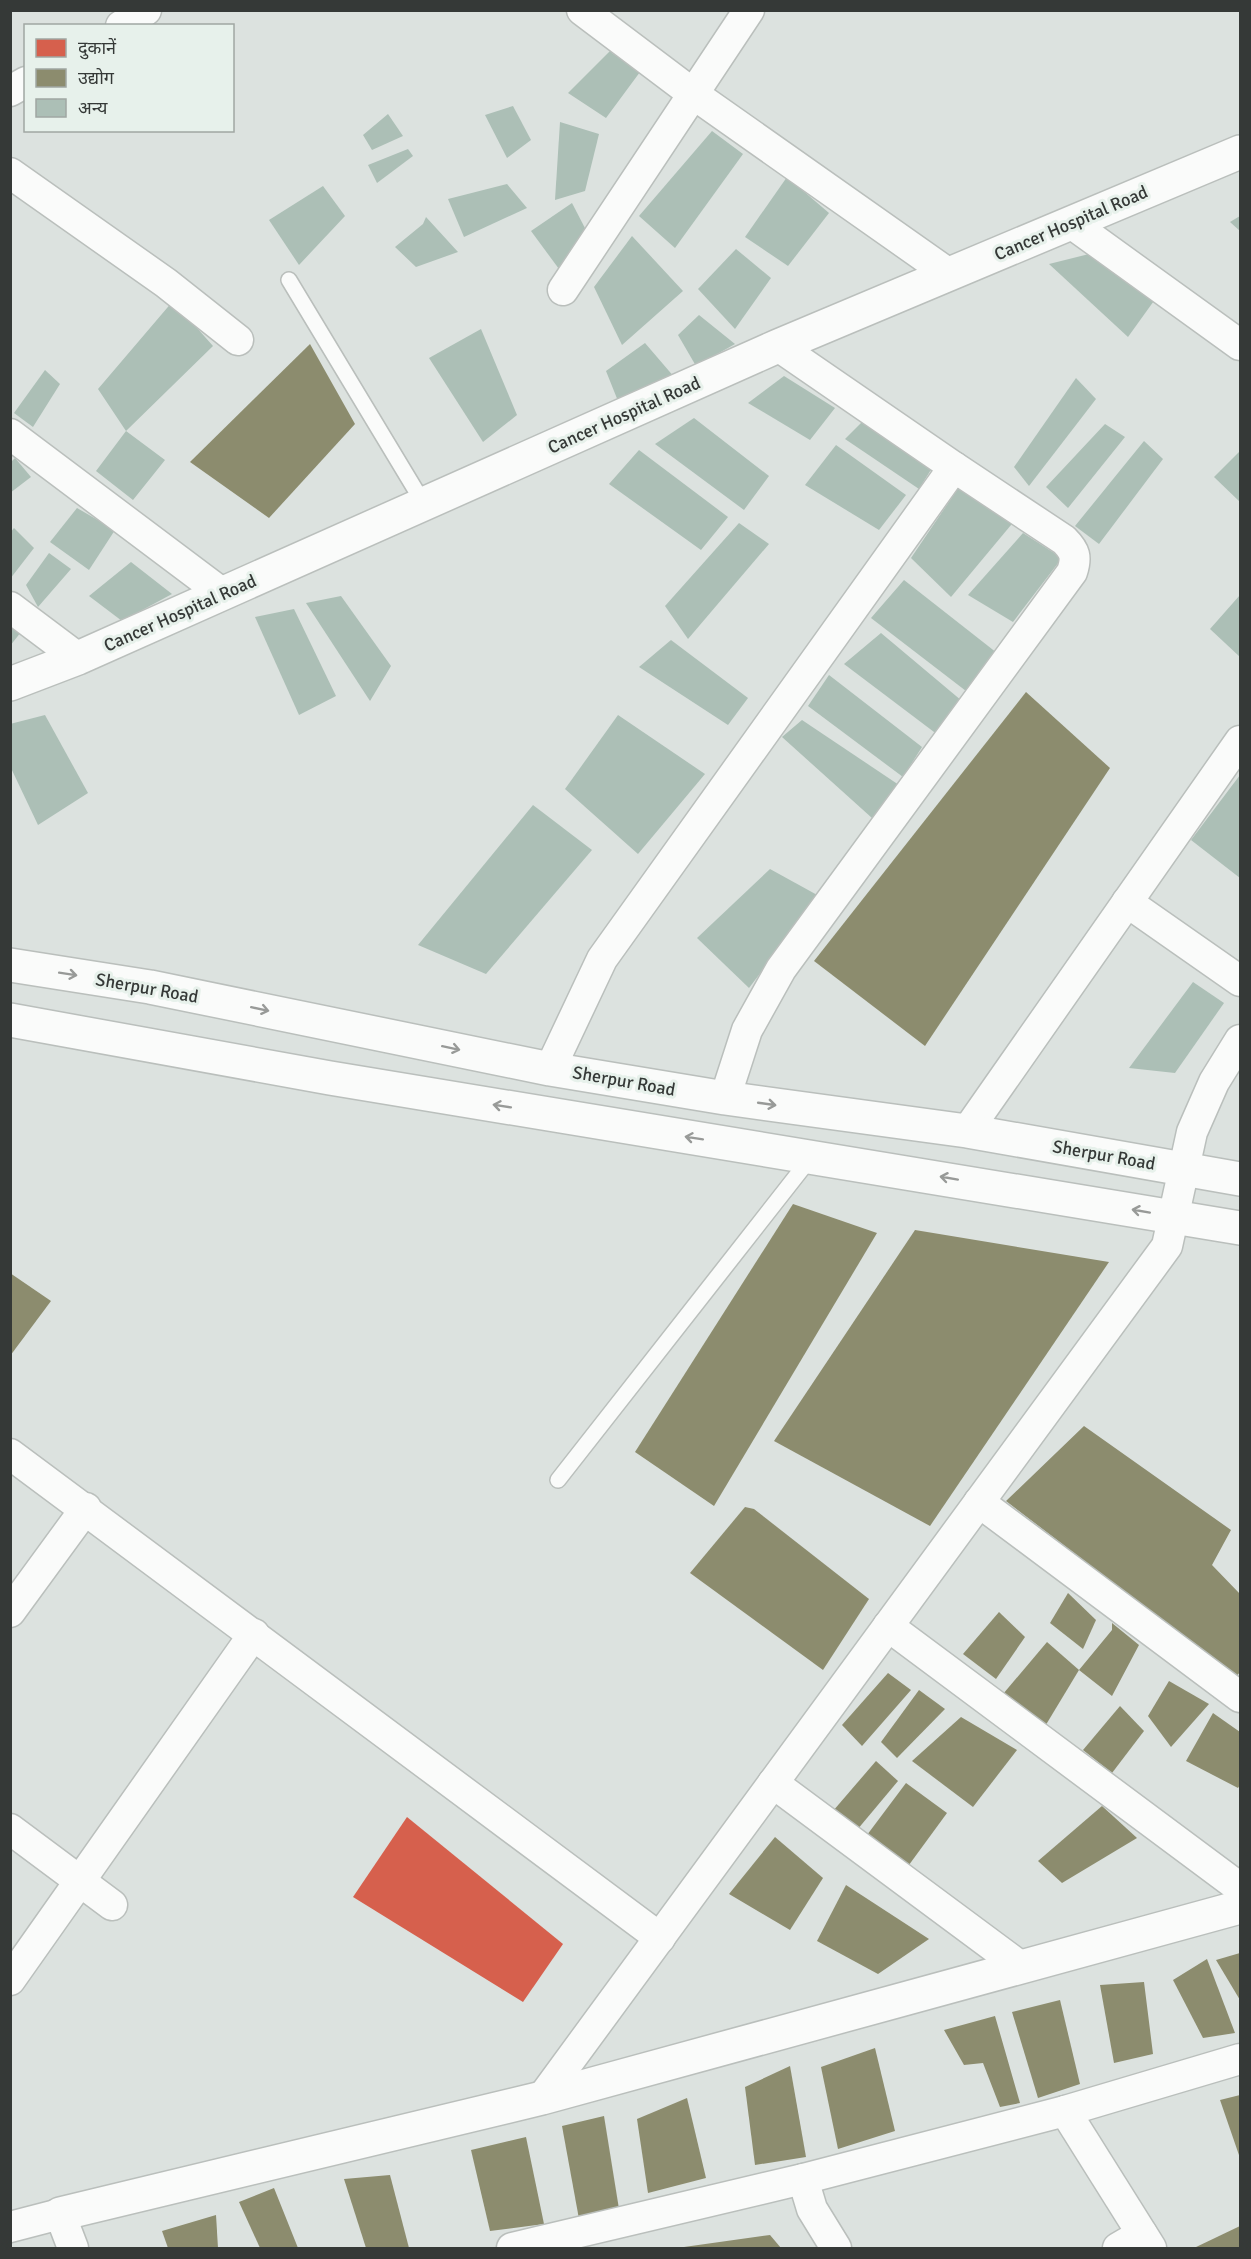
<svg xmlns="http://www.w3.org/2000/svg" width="1251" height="2259" viewBox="0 0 1251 2259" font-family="Signika,'Noto Sans Devanagari',sans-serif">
<rect width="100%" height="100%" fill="#dce2df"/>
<polygon fill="#d6604d" points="407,1817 563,1944 523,2002 353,1897"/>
<g fill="#8c8c6e">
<polygon points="310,344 355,424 269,518 190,462"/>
<polygon points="1026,692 1110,768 925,1046 814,961"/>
<polygon points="793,1204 877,1233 714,1506 635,1452"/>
<polygon points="915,1230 1109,1262 930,1526 774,1441"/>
<polygon points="10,1273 51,1301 10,1356"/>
<polygon points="1084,1426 1231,1530 1212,1565 1240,1594 1240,1672 1236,1677 1006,1501"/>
<polygon points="745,1507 754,1509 869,1599 823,1670 690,1573"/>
<polygon points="1068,1593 1096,1620 1083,1649 1050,1623"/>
<polygon points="999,1612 1025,1637 996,1679 963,1654"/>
<polygon points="1112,1623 1139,1645 1112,1696 1079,1670 1112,1630"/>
<polygon points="1047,1642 1079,1670 1044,1728 1003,1694"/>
<polygon points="888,1673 911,1690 862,1746 842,1725"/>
<polygon points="1169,1681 1209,1704 1171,1747 1148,1716"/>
<polygon points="919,1690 945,1709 897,1758 881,1742"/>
<polygon points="1120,1706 1144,1731 1112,1773 1083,1750"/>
<polygon points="1213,1713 1240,1732 1240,1785 1238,1788 1186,1761"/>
<polygon points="961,1717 1017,1750 973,1807 912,1761"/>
<polygon points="876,1761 898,1781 857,1830 833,1811"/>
<polygon points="906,1783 947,1813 906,1869 864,1839"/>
<polygon points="1102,1806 1137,1838 1062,1883 1038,1861"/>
<polygon points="775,1837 823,1878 790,1930 729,1894"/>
<polygon points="846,1885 929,1939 878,1974 817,1941"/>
<polygon points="1240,1953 1240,2000 1216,1960"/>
<polygon points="1207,1959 1235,2033 1203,2038 1173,1980"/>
<polygon points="1144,1982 1153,2054 1114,2063 1100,1985"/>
<polygon points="1060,2000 1080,2084 1038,2098 1012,2012"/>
<polygon points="995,2016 1020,2103 1000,2107 983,2063 964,2065 944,2030"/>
<polygon points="875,2048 895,2131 838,2149 821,2067"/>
<polygon points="790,2066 806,2157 755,2165 745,2087"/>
<polygon points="1240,2095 1240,2158 1220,2100"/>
<polygon points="687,2098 706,2178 648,2193 637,2119"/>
<polygon points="604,2116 619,2209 579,2219 562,2126"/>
<polygon points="526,2137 544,2224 490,2231 471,2150"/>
<polygon points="390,2175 409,2248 366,2248 344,2179"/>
<polygon points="274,2188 298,2248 260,2248 239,2202"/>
<polygon points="216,2215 218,2248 168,2248 162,2231"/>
<polygon points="1240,2226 1240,2248 1194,2248"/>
<polygon points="770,2235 781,2248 685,2248 684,2247"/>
</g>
<g fill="#acbfb6">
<polygon points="614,47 612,53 640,72 606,118 568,93"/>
<polygon points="513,106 531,140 507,158 485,115"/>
<polygon points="388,114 403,136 372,150 363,135"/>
<polygon points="560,122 599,134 585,191 555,200"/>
<polygon points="712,131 743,154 675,248 639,216"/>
<polygon points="408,149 413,156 377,183 368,165"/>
<polygon points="787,177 829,213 788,266 745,237"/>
<polygon points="507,184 527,208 464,237 448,199"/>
<polygon points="323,186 345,216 299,265 269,220"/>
<polygon points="572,203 587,232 559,269 531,231"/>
<polygon points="1240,216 1240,231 1230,222"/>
<polygon points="426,217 458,252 416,267 395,247 423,224"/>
<polygon points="632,236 683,291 622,345 594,287"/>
<polygon points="736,249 771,278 735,329 698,289"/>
<polygon points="1089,254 1156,298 1128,337 1049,264"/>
<polygon points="173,301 213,346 126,431 165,460 133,500 96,471 126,431 98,389"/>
<polygon points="699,315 735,344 696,366 678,335"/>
<polygon points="481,329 517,415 483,442 429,358"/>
<polygon points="645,343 675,378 618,401 606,371"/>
<polygon points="45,370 60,384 33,427 14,413"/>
<polygon points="784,376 835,408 810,440 748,403"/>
<polygon points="1076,378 1096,399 1029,486 1014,467"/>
<polygon points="694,418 769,476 744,510 655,444"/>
<polygon points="864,420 932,468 919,489 845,439"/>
<polygon points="1105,424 1125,437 1068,508 1046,487"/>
<polygon points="1144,441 1163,459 1099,544 1075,526"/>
<polygon points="836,445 906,495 879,530 805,485"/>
<polygon points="639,450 728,517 701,550 609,484"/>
<polygon points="1240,451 1240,502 1214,477"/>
<polygon points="15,458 31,477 10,493 10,463"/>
<polygon points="961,484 1016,519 951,597 911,558"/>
<polygon points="77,508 115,530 89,570 50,542"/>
<polygon points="739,523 769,544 688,639 665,606"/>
<polygon points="14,528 34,548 10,579 10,533"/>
<polygon points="1023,533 1062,558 1013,622 968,595"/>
<polygon points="49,553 71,569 38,607 26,585"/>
<polygon points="131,562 172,594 122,621 89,596"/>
<polygon points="904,580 997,653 966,691 871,618"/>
<polygon points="1240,595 1240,657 1210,629"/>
<polygon points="341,596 391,666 370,701 306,603"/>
<polygon points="294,609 336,696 299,715 255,617"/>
<polygon points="10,624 21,632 10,646"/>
<polygon points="881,633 962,701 938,735 844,664"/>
<polygon points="671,640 748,698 728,725 639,667"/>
<polygon points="829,675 922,747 903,777 808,706"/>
<polygon points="45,715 88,793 38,825 10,766 10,724"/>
<polygon points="618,715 705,774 638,854 565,789"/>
<polygon points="802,720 899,785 872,818 782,737"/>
<polygon points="1240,775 1240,878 1191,840"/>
<polygon points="533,805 592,850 486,974 418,945"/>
<polygon points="770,869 819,896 749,988 697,938"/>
<polygon points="1193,982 1224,1003 1175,1073 1129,1068"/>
</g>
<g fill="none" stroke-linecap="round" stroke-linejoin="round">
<defs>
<g id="service">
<polyline points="289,280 424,504"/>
<polyline points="558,1480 812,1156"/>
</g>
<g id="minor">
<polyline points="582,10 692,93 949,274"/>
<polyline points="121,26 146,10"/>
<polyline points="10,91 26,82"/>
<polyline points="10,173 166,283 238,340"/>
<polyline points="1071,223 1240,345"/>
<polyline points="563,290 749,10"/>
<polyline points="778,346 954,467"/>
<polyline points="10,434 223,594"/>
<polyline points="10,607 78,658"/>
<polyline points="1127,902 1240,981"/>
<path d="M550,1069L602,959L954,467L1064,540C1075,551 1077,557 1072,572L781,969L747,1030L725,1098"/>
<polyline points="967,1131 1240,741"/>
<polyline points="10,1454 660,1938"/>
<polyline points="979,1502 1240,1697"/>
<polyline points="10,1612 86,1508"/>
<polyline points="888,1626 1240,1888"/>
<polyline points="773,1783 1021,1967"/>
<polyline points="10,1829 112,1905"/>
<polyline points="10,1980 254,1634"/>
<polyline points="542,2098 1167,1246 1192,1132 1214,1082 1240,1040"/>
<polyline points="1065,2111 1151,2248"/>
<polyline points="803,2179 812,2209 836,2248"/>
<polyline points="10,2227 60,2214 73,2248"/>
<polyline points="512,2248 803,2179 1065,2111 1240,2059"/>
<polyline points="1118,2248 1142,2234"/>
</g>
<g id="tertiary">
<polyline points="10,684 78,658 778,346 1240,152"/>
<polyline points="10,965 150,987 550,1069 725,1098 967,1131 1240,1179"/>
<polyline points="10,1020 330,1078 1240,1228"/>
<polyline points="60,2214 542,2098 1240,1907"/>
</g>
</defs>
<use href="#service" stroke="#babfbc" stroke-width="18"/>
<use href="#minor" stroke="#babfbc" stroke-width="33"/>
<use href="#tertiary" stroke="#babfbc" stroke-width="36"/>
<use href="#service" stroke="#fafbfa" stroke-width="15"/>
<use href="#minor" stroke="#fafbfa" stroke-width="30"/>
<use href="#tertiary" stroke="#fafbfa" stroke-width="33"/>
</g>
<defs><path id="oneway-shaft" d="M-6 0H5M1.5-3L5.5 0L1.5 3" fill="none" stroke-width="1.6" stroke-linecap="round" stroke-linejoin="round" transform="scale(1.5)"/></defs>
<g stroke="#989a98">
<use href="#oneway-shaft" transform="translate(68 974) rotate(9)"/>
<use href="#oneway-shaft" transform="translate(260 1009) rotate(12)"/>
<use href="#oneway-shaft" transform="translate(451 1048) rotate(12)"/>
<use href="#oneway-shaft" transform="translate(767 1104) rotate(8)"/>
<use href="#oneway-shaft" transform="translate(502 1106) rotate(-171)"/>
<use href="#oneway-shaft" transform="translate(694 1138) rotate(-171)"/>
<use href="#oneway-shaft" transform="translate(949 1178) rotate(-170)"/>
<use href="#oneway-shaft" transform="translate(1141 1211) rotate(-170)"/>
</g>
<g text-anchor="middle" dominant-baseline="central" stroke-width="6" stroke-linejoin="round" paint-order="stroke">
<g font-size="18" fill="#353937" stroke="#e7f1eb">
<text transform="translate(1071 223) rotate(-23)">Cancer Hospital Road</text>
<text transform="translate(624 415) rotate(-24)">Cancer Hospital Road</text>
<text transform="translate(180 613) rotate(-24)">Cancer Hospital Road</text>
<text transform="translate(147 988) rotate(10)">Sherpur Road</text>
<text transform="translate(624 1081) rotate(10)">Sherpur Road</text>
<text transform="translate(1104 1155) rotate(10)">Sherpur Road</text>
</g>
</g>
<rect width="1251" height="2259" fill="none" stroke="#353937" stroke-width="24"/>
<rect x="24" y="24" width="210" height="108" fill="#e7f1eb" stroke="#a0a7a3" stroke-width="1.5"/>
<rect x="36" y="39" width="30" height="18" fill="#d6604d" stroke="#a0a7a3" stroke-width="1.5"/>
<text x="78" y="54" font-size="18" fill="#353937">दुकानें</text>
<rect x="36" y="69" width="30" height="18" fill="#8c8c6e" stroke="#a0a7a3" stroke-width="1.5"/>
<text x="78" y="84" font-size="18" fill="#353937">उद्योग</text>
<rect x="36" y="99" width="30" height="18" fill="#acbfb6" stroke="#a0a7a3" stroke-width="1.5"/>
<text x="78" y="114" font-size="18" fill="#353937">अन्य</text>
</svg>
